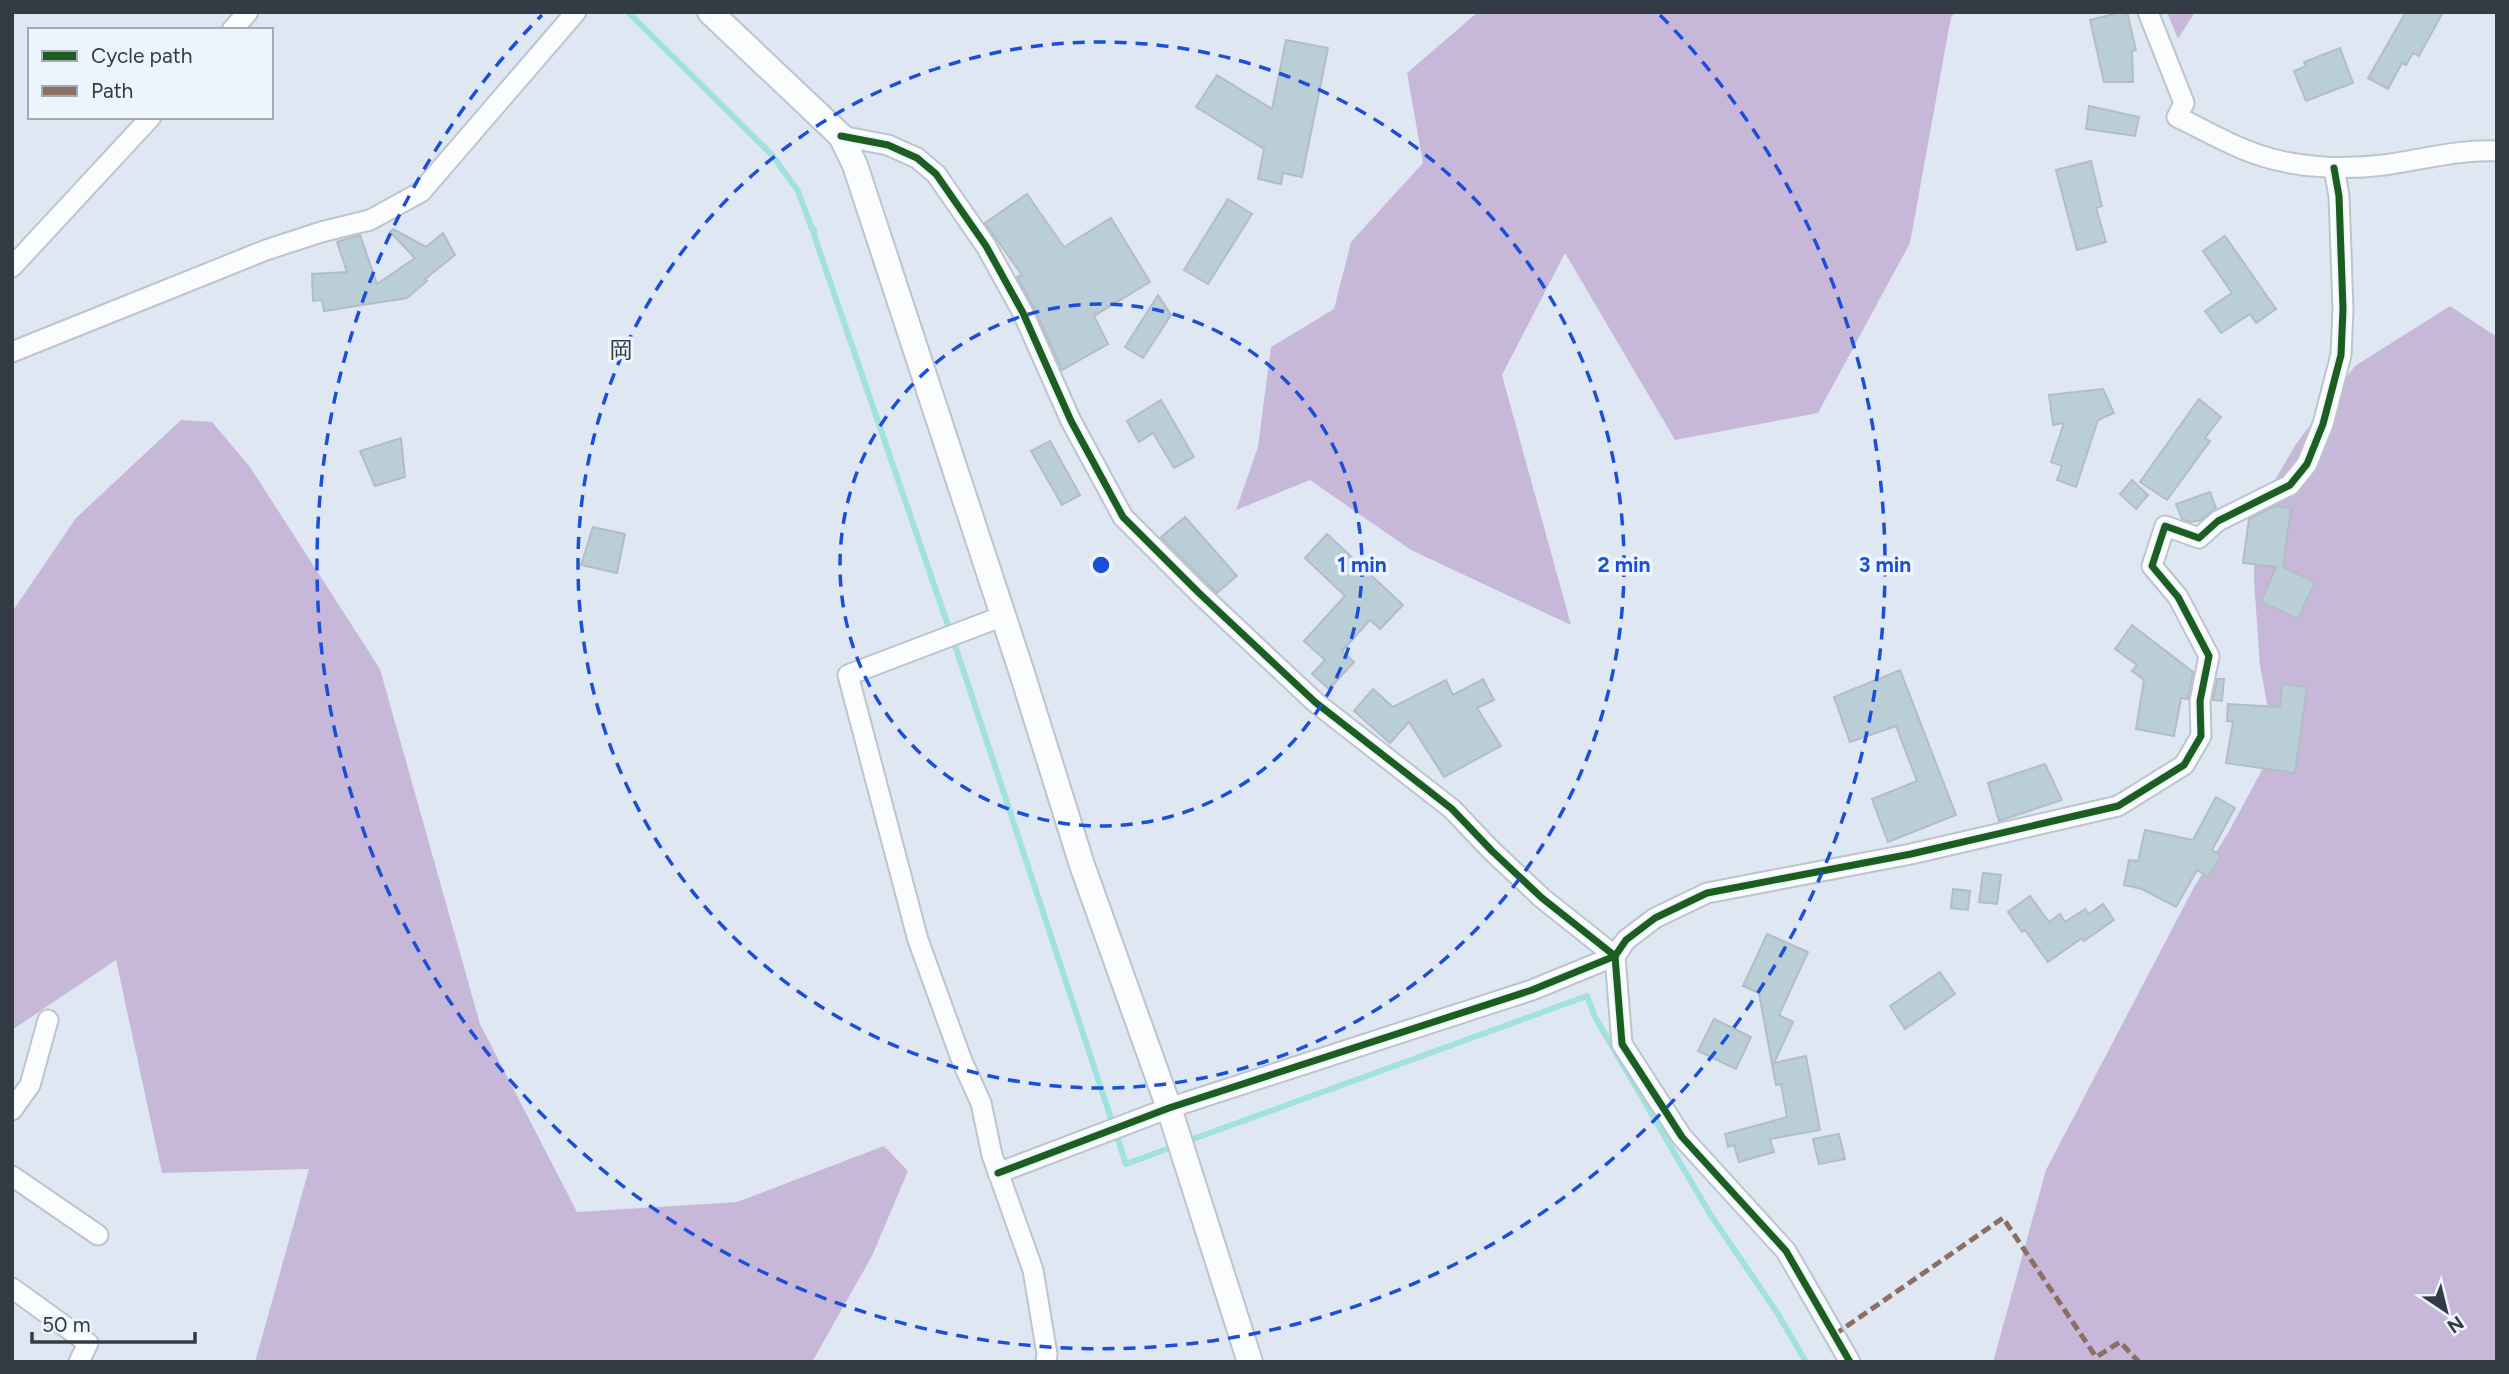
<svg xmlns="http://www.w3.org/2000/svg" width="2509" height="1374" viewBox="0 0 2509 1374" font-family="Figtree,'Noto Sans JP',sans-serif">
<rect width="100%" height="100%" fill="#dfe8f2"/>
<g fill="#c7b8da">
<polygon points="1478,12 1956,12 1951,17 1910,243 1818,413 1675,440 1565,253 1502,375 1571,625 1411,550 1310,480 1236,510 1258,447 1271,347 1334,309 1351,242 1423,163 1407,73"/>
<polygon points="2167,12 2195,12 2178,39"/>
<polygon points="2450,306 2497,337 2497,1362 1993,1362 2046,1170 2194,887 2228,833 2275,746 2260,666 2254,581 2255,514 2296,444 2355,366"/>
<polygon points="181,420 212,422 250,467 380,669 480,1024 577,1212 737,1202 884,1146 908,1171 872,1256 812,1362 255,1362 309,1169 162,1173 116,960 12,1030 12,612 76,518"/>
</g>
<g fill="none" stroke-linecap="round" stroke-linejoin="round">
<g stroke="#a1e2e0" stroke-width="6">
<polyline points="628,12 772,155 798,191 812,229 814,229 814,235 965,675 1126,1164 1175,1146"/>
<polyline points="1185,1142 1587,996 1595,1017 1710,1214 1778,1314 1806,1362"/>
</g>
</g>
<g fill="#baced7" stroke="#b3bdc4" stroke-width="2">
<polygon points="2122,12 2127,12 2136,50 2132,51 2133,82 2104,82 2090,20"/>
<polygon points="2406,12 2443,12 2419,56 2413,53 2406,65 2402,63 2388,89 2368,78"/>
<polygon points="1286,40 1328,48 1302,177 1283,173 1281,184 1258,179 1264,149 1196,107 1217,75 1272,109"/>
<polygon points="2340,48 2353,83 2306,101 2294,71 2306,66 2304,62"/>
<polygon points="2089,106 2139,117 2135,136 2086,129"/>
<polygon points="2091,161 2102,206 2096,208 2106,242 2077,250 2056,170"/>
<polygon points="1027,194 1064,247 1111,218 1150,282 1094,316 1108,344 1062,370 1034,308 1017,277 1022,275 985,223"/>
<polygon points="1228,199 1252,214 1208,284 1184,270"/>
<polygon points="393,229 426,247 443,233 455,255 425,279 427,281 407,298 324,311 322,300 313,301 312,274 347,272 337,242 360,235 377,284 415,258 390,232"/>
<polygon points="2225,236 2276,309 2256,323 2250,314 2221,333 2205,311 2232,293 2203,251"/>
<polygon points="1158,295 1171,315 1143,358 1125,347"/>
<polygon points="2103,389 2114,413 2098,420 2076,487 2057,480 2062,466 2051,462 2064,423 2053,425 2049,395"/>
<polygon points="2199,399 2221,417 2205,438 2210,441 2167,500 2140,482"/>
<polygon points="1161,400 1194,457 1174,468 1153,433 1139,442 1127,421"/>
<polygon points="401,438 405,477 375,486 360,451"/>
<polygon points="1050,441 1080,495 1062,505 1031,451"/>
<polygon points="2132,480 2148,495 2136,509 2120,494"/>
<polygon points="2210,492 2216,508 2201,520 2191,522 2182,519 2176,504"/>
<polygon points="2275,506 2291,508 2283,567 2315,582 2298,619 2261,602 2276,567 2243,563 2249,519"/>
<polygon points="1185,517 1237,576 1217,593 1161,537"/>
<polygon points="593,527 625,534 617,573 581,565"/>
<polygon points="1327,534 1403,605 1380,629 1370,620 1342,651 1354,662 1329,689 1312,674 1325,660 1304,641 1345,596 1305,558"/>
<polygon points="2132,625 2193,672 2188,699 2181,698 2174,736 2136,729 2144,680 2132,671 2137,665 2115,649"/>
<polygon points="1900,670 1956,815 1888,842 1872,799 1917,781 1896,726 1850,742 1834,697"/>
<polygon points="1483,679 1494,700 1477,708 1501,746 1444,777 1409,722 1390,743 1354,711 1373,689 1393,707 1446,680 1453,695"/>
<polygon points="2217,679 2224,679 2222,701 2213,700"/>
<polygon points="2282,684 2307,687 2295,773 2226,763 2233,722 2227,721 2228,704 2280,707"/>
<polygon points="2045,764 2062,800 1999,821 1988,783"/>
<polygon points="2216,797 2235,808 2212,850 2221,856 2208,877 2197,870 2176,907 2142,889 2124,885 2129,860 2138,861 2145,830 2193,840"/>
<polygon points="1983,873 2001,875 1997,904 1979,902"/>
<polygon points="1953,889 1970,891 1968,910 1951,908"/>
<polygon points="2030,896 2049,922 2060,914 2065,922 2085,909 2089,914 2103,904 2114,920 2084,941 2082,938 2048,962 2025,930 2022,932 2008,912"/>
<polygon points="1767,934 1808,952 1779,1015 1793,1022 1774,1063 1806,1056 1820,1130 1770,1139 1774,1152 1739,1162 1734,1145 1728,1147 1725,1134 1787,1117 1781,1084 1776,1085 1759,993 1743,986"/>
<polygon points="1940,972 1955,994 1905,1029 1890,1006"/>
<polygon points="1714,1019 1751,1037 1736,1069 1698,1051"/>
<polygon points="1839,1134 1845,1159 1819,1164 1813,1139"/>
</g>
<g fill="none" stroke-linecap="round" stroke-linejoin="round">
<defs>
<g id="minor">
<path d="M2148,12L2184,103L2177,117C2203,129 2229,145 2256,154C2295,168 2343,170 2384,165C2421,160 2459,149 2497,151"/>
<polyline points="232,30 248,12"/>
<polyline points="841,136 888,145 917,158 936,174 986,246 1023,313 1071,421 1123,517 1199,593 1315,702 1452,809 1492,851 1542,898 1615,956 1622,1044 1682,1137 1786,1251 1850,1362"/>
<polyline points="12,267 151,117"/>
<polyline points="12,352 266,250 321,232 370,220 421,192 576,12"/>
<polyline points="1003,616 848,675 918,940 962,1061 981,1103 992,1155 1033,1270 1047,1354 1046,1362"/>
<polyline points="12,1110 30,1085 48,1020"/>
<polyline points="998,1173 1169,1108 1532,990 1615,956 1626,940 1655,918 1707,893 1911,854 2118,806 2184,765 2201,736 2200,701 2209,656 2178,597 2152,566 2165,526 2199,538 2218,521 2290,485 2307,464 2323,424 2341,355 2343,309 2339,196 2334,168"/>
<polyline points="12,1176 98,1235"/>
<polyline points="12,1288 88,1343 79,1362"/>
</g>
<polyline id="tertiary" points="710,12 841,136 855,165 1021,670 1082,865 1169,1108 1250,1362"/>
</defs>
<use href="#minor" stroke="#bcc4cd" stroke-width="23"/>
<use href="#tertiary" stroke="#bcc4cd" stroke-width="28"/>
<use href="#minor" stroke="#fafcfd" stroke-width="19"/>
<use href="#tertiary" stroke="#fafcfd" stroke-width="24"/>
<polyline stroke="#8d6e63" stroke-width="5" stroke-dasharray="10 5" stroke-linecap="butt" points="1834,1335 2003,1218 2096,1357 2120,1342 2139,1362"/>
<defs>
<g id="cycleway">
<polyline points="841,136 888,145 917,158 936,174 986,246 1023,313 1071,421 1123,517 1199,593 1315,702 1452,809 1492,851 1542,898 1615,956 1622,1044 1682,1137 1786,1251 1850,1362"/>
<polyline points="998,1173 1169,1108 1532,990 1615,956 1626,940 1655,918 1707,893 1911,854 2118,806 2184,765 2201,736 2200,701 2209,656 2178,597 2152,566 2165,526 2199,538 2218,521 2290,485 2307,464 2323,424 2341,355 2343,309 2339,196 2334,168"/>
</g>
</defs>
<use href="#cycleway" stroke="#ecf4fd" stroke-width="11"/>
<use href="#cycleway" stroke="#1b5e20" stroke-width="7"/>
</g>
<g fill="none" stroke="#1d4ed8" stroke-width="3.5" stroke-dasharray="12 9">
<circle cx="1101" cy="565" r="261"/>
<circle cx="1101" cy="565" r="523"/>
<path d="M1660 15A784 784 0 1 1 542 15"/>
</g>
<g text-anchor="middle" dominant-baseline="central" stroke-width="7" stroke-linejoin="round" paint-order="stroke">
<g font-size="23" fill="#333b44" stroke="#ecf4fd">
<text x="621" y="350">岡</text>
</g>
</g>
<circle cx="1101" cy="565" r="10" fill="#1d4ed8" stroke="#ecf4fd" stroke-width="3.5"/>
<g font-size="21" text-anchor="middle" font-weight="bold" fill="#1d4ed8" stroke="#ecf4fd" stroke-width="7" stroke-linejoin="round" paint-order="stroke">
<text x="1362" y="572">1 min</text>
<text x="1624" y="572">2 min</text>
<text x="1885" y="572">3 min</text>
</g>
<rect width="2509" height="1374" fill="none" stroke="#333b44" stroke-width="28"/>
<rect x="28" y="28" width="245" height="91" fill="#ecf4fd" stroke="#a2aab3" stroke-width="2"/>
<rect x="42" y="51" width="35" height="10" fill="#1b5e20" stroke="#a2aab3" stroke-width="2"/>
<text x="91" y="63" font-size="21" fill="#333b44">Cycle path</text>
<rect x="42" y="86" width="35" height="10" fill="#8d6e63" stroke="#a2aab3" stroke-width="2"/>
<text x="91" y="98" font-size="21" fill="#333b44">Path</text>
<g transform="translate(2446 1311) rotate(145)" stroke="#ecf4fd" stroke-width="5" paint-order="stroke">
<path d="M0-5L12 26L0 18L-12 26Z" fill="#333b44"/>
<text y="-10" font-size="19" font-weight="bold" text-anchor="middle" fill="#333b44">N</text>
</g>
<path d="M32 1332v10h163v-10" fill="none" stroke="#333b44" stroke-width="3.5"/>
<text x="42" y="1332" font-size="21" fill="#333b44" stroke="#ecf4fd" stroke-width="5" paint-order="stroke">50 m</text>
</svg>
